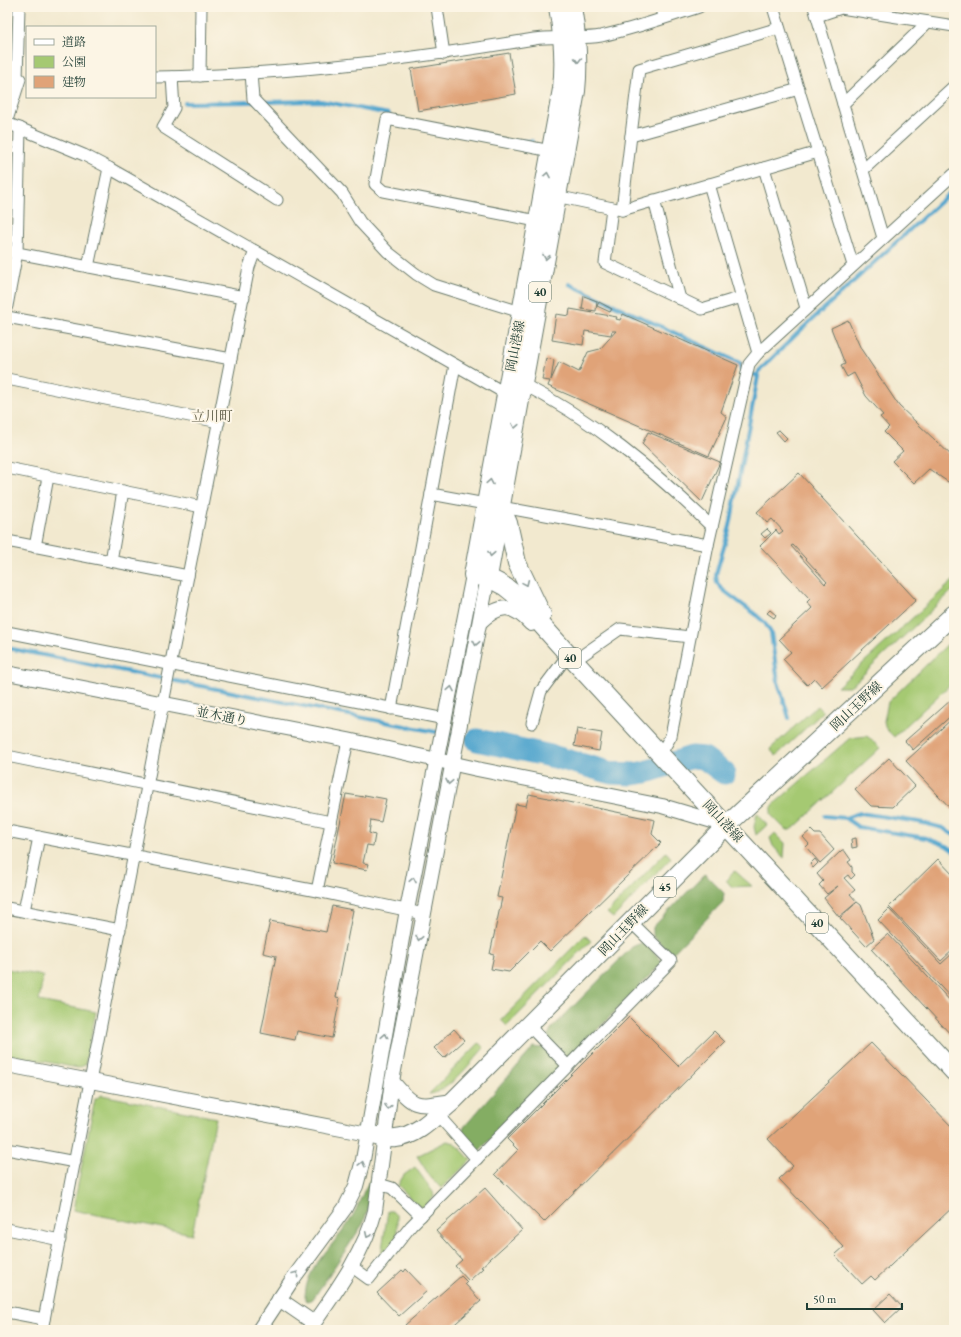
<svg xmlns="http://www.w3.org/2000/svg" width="961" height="1337" viewBox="0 0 961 1337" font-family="'EB Garamond','Noto Serif JP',serif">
<rect width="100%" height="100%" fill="#fcf5e5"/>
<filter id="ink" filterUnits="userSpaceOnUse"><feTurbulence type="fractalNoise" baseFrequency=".025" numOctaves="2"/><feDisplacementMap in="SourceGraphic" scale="8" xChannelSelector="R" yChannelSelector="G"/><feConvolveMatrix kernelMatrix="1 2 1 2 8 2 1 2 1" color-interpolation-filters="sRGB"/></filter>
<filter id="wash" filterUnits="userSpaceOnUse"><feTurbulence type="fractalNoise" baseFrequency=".012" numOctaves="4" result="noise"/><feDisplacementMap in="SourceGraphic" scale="16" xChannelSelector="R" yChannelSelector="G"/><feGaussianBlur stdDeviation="0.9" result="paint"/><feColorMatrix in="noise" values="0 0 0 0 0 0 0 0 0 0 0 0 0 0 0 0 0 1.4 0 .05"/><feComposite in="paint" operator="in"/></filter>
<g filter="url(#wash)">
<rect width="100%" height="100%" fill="#f2e9cf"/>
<g fill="#a5c972" stroke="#628353">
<polygon points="954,580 954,589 850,687 837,687"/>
<polygon points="954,638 954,681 894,737 886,729 884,721 888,702"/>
<polygon points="817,706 823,712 776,756 770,749"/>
<polygon points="867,736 880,748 795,827 790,830 786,830 771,815 771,809 774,804 850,738"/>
<polygon points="757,813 767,825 756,835 754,827"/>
<polygon points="775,833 785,843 784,858 773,846 770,838"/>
<polygon points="666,852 671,858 613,918 607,913"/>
<polygon points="735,871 752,886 732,887 726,880"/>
<polygon points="585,935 591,941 507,1026 501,1020"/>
<polygon points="7,969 43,976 39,1001 96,1012 85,1065 78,1068 7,1054"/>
<path d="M479,1043L484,1048C471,1062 448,1093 429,1094Z"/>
<polygon points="102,1095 216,1118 192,1234 73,1210 95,1099"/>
<polygon points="447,1141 455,1143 471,1160 441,1188 431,1178 417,1156"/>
<polygon points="415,1167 433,1192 434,1197 424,1207 419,1207 398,1185 404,1175"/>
<polygon points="388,1211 392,1211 397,1216 397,1238 381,1255"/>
</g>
<g fill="#84ad64" stroke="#52754c">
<polygon points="705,874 724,893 723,902 671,955 653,936 653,927"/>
<polygon points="641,943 646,944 663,962 569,1059 549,1040 548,1036 551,1029 632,947"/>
<polygon points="534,1047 543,1048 563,1066 477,1153 462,1134 464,1127"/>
<path d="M370,1180L372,1183L368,1209L363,1224L313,1299L307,1301L305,1300C304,1266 335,1246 351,1219C359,1206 362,1192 370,1180Z"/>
</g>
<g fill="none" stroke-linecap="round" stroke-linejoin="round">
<g stroke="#52a6ce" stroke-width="4">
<polyline points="185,103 321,101 389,114"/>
<polyline points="523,141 532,141"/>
<polyline points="569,284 740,363 741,370 758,376"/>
<polyline points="7,648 477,740"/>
<polyline points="789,718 778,682 771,633 765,623 755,614 723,590 717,583 716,574 730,526 759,371 804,327 954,189"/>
<polyline points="825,816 845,818 858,827 926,838 947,846 954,851"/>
<polyline points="845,818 860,813 919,822 943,828 954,835"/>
</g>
<polyline stroke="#52a6ce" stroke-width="23" points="477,740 555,757 612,773 633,774 646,772 692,757 704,758 724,773"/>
</g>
<g id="blocks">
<g fill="#e0a378" fill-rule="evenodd">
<polygon points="509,53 516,94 418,111 411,69"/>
<polygon points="584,296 597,301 596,311 582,309"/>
<polygon points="599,302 612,309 610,312 597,306"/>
<polygon points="570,309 617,317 616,319 620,320 623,314 738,365 721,412 727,417 709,456 548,386 550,381 542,380 546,358 554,360 551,380 559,362 579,372 588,352 600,349 616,331 612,331 611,335 585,331 583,345 552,340 556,314 569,316"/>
<polygon points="848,320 861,349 899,406 954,458 954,486 929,469 914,483 892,461 903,451 884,432 889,427 880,417 883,415 866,396 854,373 847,377 841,366 845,364 831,328"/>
<polygon points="779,430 787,438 784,441 776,432"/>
<polygon points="648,432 720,462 702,502 642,444"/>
<path d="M799,473L916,600L822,687L814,678L807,685L783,659L791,652L779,639L812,608L807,602L810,599L760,546L776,530L779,534L783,531L772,519L767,523L757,512ZM793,545L827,582L825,584L791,546Z"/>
<polygon points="767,529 771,533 765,538 761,534"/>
<polygon points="770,610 776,615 774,618 767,613"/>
<polygon points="951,700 954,703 954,713 913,750 905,741"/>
<polygon points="954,717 954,812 906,761"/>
<polygon points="577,729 602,733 599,751 574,746"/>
<polygon points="889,758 915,786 893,807 871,806 855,789"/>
<polygon points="346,794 364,797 365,795 386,799 381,822 371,820 369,833 375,835 373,846 367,845 363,863 369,864 367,870 332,863"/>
<polygon points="529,794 655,820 652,834 661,843 550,951 540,941 509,972 491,969 494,955 490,954 502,898 497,897 516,804 526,806"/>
<polygon points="811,830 815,834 820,834 834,850 820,863 806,847 809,844 803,837"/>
<polygon points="856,838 857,847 852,848 851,839"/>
<polygon points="842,850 844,850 851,860 848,862 852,867 852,872 855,875 851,879 848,875 844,878 855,890 850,894 857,902 839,917 824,898 838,886 827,894 819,885 823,881 817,874"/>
<polygon points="815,859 818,863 813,868 810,864"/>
<polygon points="938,859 954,876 954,949 941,961 889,907"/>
<polygon points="857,902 861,905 874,939 866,946 840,918"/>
<polygon points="332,906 353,910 336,997 340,998 332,1038 297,1031 295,1040 261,1033 276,956 263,953 270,921 326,932"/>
<polygon points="889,909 941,964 954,952 954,1001 878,920"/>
<polygon points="888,934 954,1005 954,1038 871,949"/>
<polygon points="629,1017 678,1066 714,1031 725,1042 544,1222 495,1174 518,1150 507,1139"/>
<polygon points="454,1029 464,1040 444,1058 434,1048"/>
<polygon points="871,1043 954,1129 954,1206 875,1280 871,1276 862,1284 835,1255 844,1247 779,1179 793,1166 768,1139"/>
<polygon points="485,1188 522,1230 481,1267 483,1268 469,1281 455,1266 462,1260 436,1231"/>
<polygon points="406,1269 427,1291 399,1316 377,1293 402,1270 404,1272"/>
<polygon points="461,1276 467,1282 465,1284 481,1301 448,1330 409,1330 405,1325"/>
<polygon points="890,1294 902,1307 885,1323 873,1310"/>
<polygon points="458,1325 463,1330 452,1330"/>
</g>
</g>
</g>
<g filter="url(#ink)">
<use href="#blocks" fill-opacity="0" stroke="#69796a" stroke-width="1"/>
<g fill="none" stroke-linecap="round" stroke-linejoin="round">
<defs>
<g id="minor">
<polyline points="437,7 444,54"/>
<polyline points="661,7 663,18"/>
<polyline points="773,7 853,265"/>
<polyline points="814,7 883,238"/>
<polyline points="817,16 841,8 954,26"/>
<polyline points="251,73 253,99 342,193 360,222 388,252 416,274 434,285 527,314"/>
<polyline points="200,76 201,7"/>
<path d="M155,77C282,75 409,60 534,39C556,35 579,40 601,36C634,29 667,17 699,7"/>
<polyline points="172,77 174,108 163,127 277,200"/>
<polyline points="17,79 19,7"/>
<polyline points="843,104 928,22"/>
<polyline points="7,120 20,79"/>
<polyline points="7,123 84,155 109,168 510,396"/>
<polyline points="631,136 799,89"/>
<polyline points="764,168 806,308"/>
<polyline points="863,170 954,86"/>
<polyline points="709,184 758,353"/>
<polyline points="551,195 622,210 818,152"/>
<polyline points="654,200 680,299"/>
<polyline points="612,208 605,263 702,309 742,297"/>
<polyline points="622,210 639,69 779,28"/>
<polyline points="542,222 383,191 375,184 387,119 556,152"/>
<polyline points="7,251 244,297"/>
<polyline points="88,267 109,168"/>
<polyline points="7,306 17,252 20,128"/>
<polyline points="7,317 231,359"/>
<polyline points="7,379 219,422"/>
<path d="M519,382C592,419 654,470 712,527"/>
<polyline points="7,468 202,507"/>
<polyline points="431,494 708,545"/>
<polyline points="7,541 188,576"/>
<polyline points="35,547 48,477"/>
<polyline points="111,561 123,491"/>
<polyline points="7,632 445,719"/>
<polyline points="574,661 620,629 690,637"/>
<polyline points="391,709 455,365"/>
<polyline points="532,723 541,691 568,655"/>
<polyline points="660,755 671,736 708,545 749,364 758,353 954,174"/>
<polyline points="7,756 331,822"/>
<polyline points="7,831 317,891 424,914"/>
<polyline points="317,891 348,740"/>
<polyline points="7,908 120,930"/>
<polyline points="24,911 39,837"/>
<polyline points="529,1026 568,1066"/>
<polyline points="437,1114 477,1159"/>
<polyline points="7,1149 75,1162"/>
<polyline points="379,1184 392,1188 421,1216"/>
<polyline points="7,1229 60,1240"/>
<polyline points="351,1266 369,1279 411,1226 671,961 631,922"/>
<polyline points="7,1312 44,1319"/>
<polyline points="42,1330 172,657 249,267 255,251"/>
</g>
<g id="tertiary">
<path d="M480,622C501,603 512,604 531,624"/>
<polyline points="7,673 348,740 477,769 662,806 726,825"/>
<polyline points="7,1065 368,1134"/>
<path d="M392,1081C416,1110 417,1106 453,1101"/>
<polyline points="279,1299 314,1323"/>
<polyline points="259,1330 292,1280 345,1208 356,1186 363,1160 407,910 473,575"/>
<path d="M309,1330C334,1294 364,1254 375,1211L392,1081L488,577"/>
</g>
<g id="primary">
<path d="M558,7C563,35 565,61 562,89L473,575C489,577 501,582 513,593L574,661L954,1072"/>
<polyline points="501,507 508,523 517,563 542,615"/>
<path d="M488,577L576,91C579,62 577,36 572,7"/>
<path d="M368,1134C376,1136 387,1139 396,1138C418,1136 436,1115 453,1101L727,825L954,614"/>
</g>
</defs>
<use href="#minor" stroke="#69796a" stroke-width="13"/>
<use href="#tertiary" stroke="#69796a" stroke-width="16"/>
<use href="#primary" stroke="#69796a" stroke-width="20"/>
<use href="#minor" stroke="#fff" stroke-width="11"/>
<use href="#tertiary" stroke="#fff" stroke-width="14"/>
<use href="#primary" stroke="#fff" stroke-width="18"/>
</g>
<defs><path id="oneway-chevron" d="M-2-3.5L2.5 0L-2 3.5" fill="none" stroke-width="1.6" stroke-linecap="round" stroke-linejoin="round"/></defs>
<g stroke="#8f9e9a">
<use href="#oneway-chevron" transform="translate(578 60) rotate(90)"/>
<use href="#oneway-chevron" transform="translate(547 175) rotate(-80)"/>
<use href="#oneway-chevron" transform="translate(546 257) rotate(100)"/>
<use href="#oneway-chevron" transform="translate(515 426) rotate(100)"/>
<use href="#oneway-chevron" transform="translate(490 482) rotate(-80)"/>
<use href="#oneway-chevron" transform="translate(491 554) rotate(100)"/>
<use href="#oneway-chevron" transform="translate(526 583) rotate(66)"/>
<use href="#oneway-chevron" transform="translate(476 643) rotate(101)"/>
<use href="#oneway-chevron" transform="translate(451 689) rotate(-80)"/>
<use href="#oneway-chevron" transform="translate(449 782) rotate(101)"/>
<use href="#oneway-chevron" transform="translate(413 880) rotate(-79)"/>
<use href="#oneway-chevron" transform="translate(419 938) rotate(101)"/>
<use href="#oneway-chevron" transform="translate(385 1036) rotate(-80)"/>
<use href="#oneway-chevron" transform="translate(388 1107) rotate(99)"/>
<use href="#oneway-chevron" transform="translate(362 1164) rotate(-76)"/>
<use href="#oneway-chevron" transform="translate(368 1235) rotate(115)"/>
<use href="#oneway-chevron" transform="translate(296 1274) rotate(-53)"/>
</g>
</g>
<g text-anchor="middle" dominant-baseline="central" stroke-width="4" stroke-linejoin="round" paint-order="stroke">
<g fill="#fcf5e5" stroke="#617469" stroke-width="1">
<rect x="529" y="282" width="22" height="20" rx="3"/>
<rect x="559" y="648" width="22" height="20" rx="3"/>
<rect x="654" y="877" width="22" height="20" rx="3"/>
<rect x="806" y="913" width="22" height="20" rx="3"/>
</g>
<g font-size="12" font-weight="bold" fill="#1f3d34">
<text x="540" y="292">40</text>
<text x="570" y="658">40</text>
<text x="665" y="887">45</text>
<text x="817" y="923">40</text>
</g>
<g font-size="13" fill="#1f3d34" stroke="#fcf5e5">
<text transform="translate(515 346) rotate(-79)">岡山港線</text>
<text transform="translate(856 706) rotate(-43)">岡山玉野線</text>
<text transform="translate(222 716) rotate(11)">並木通り</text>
<text transform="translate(723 821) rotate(47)">岡山港線</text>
<text transform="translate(623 930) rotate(-46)">岡山玉野線</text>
</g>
<g font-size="14" fill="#63614c" stroke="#fcf5e5">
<text x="212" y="416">立川町</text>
</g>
</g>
<rect width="961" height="1337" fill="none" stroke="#fcf5e5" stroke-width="24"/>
<rect x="26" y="26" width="130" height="72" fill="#fcf5e5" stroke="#a4ab9e"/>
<rect x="34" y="39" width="20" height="6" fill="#ffffff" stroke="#a4ab9e"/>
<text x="62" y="46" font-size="12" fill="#1f3d34">道路</text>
<rect x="34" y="56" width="20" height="12" fill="#a5c972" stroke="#a4ab9e"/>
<text x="62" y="66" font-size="12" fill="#1f3d34">公園</text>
<rect x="34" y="76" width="20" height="12" fill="#e0a378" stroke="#a4ab9e"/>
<text x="62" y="86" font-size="12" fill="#1f3d34">建物</text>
<path d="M807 1303v6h95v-6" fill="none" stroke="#1f3d34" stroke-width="2"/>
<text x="813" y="1303" font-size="12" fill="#1f3d34" stroke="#fcf5e5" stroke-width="3" paint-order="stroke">50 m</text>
</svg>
